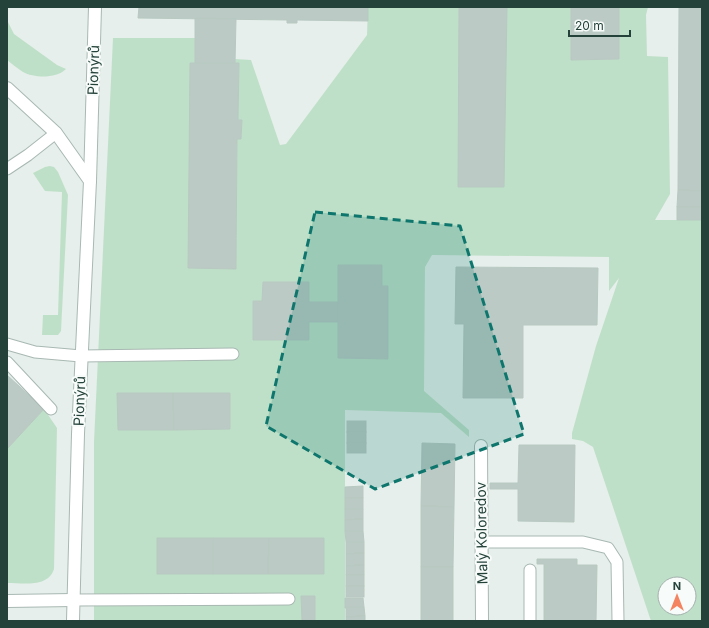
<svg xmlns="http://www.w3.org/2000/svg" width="709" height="628" viewBox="0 0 709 628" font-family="Inter,sans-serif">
<rect width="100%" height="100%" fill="#e6efeb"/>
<g fill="#bfe0c8" fill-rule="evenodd">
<path d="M368,7H571V60L619,59V7H648L646,15L647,56L668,57L670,194L655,220H702V621H651L593,447L583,441L572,439V433L596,346L619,278L609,291V257L432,255L425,267L424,391L469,430V437L441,413L345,410V621H94V442L113,38H195V63H190L236,268L237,139H241L242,120H238L239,63H235V59L251,60L280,145L286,144L367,35ZM665,584H689V608H665Z"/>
<path d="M7,20L14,34L57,65L66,69C56,79 34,78 23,72C17,68 12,64 7,60Z"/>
<polygon points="50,166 54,167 58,172 68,195 61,331 58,335 42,335 43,315 58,315 62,192 45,191 33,173 45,167"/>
<path d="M44,409L57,428L54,569C48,588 23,583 7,583V449Z"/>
</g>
<g fill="#bbcac4" stroke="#b8c9c2">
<polygon points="139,7 368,7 368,21 297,20 297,23 287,23 287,20 138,18"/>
<polygon points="459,7 507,7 504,187 458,187"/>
<polygon points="571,7 619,7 619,59 571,60"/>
<polygon points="679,7 702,7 702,191 678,190"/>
<polygon points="195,18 236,19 235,63 195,63"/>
<polygon points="190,63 239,63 238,120 242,120 241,139 237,139 236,269 188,268"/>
<polygon points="678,190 702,191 702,207 677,207"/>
<rect x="677" y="207" width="25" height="13"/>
<polygon points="338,265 382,265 382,286 388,286 388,359 338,358"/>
<polygon points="456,267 598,268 597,325 523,325 523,398 463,398 464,324 455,324"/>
<polygon points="263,282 309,282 309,302 338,302 338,322 309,322 309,340 253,340 253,301 262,301"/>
<polygon points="7,375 44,409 7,449"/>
<polygon points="117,393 173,393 174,430 118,430"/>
<polygon points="173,393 230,393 230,429 174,430"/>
<rect x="347" y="421" width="19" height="11"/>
<rect x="347" y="432" width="19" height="11"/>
<rect x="347" y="443" width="19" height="10"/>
<polygon points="422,443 455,444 454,507 421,506"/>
<polygon points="519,445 575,445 574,522 518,521 518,489 490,489 490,483 518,483"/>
<polygon points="363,486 363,498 345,498 345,487"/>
<rect x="345" y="498" width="18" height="11"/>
<polygon points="421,506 454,507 453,567 421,567"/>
<polygon points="345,509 363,509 363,519 345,520"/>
<polygon points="363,519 363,531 345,531 345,520"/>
<polygon points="345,531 363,531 364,542 346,542"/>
<rect x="157" y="538" width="56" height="36"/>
<polygon points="213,538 269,538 268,574 213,574"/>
<polygon points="269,538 324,538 324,574 268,574"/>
<polygon points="346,542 364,542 364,553 346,554"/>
<polygon points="364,553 364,565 346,566 346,554"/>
<polygon points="537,559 577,559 577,565 597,565 596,621 544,621 544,564 537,564"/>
<polygon points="364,565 364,575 346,575 346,566"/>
<rect x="421" y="567" width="32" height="54"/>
<rect x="346" y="575" width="18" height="11"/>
<rect x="346" y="586" width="18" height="11"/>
<polygon points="301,596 315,596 315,620 302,620"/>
<polygon points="345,598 363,598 364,607 345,608"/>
<polygon points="346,607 364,607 365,616 346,617"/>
<polygon points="365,616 365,621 346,621 346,617"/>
</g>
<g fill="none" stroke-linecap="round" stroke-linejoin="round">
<defs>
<g id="lane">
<polyline points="7,169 28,155 56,133"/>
<polyline points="7,344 35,352 81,356 233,354"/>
<polyline points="7,362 51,409"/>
<polyline points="481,542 583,542 608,548 617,562 618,621"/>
<polyline points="73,600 289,599"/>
<polyline points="530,621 530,570"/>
</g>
<g id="street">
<polyline points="7,88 56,133 90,181 78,434 73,621"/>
<polyline points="90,181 95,7"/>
<polyline points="481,446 482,621"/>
<polyline points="7,601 73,600"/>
</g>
</defs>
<use href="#lane" stroke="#a8b8b2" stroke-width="13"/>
<use href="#street" stroke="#a8b8b2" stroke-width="14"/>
<use href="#lane" stroke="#fff" stroke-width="11"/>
<use href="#street" stroke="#fff" stroke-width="12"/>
</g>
<path fill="#0f766e" fill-opacity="0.2" stroke="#0f766e" stroke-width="3" stroke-dasharray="8 5" stroke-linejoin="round" d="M315,212L460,226L524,434L375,489L266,426Z"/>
<g text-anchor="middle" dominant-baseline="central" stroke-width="4" stroke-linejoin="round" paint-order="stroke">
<g font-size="14" fill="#24423a" stroke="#f7fbf9">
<text transform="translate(93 70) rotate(-88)">Pionýrů</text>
<text transform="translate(79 401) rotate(-88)">Pionýrů</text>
<text transform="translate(481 533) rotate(-91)">Malý Koloredov</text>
</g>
</g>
<rect width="709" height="628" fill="none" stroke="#24423a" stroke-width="16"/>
<g transform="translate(677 596)"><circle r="19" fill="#f7fbf9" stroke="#a3b1ad"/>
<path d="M0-3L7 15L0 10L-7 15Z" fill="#f4845f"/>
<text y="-6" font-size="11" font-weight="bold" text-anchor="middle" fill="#24423a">N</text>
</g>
<path d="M569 30v6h61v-6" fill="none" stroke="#24423a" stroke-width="2"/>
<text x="575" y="30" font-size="12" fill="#24423a" stroke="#f7fbf9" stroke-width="3" paint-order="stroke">20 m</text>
</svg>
